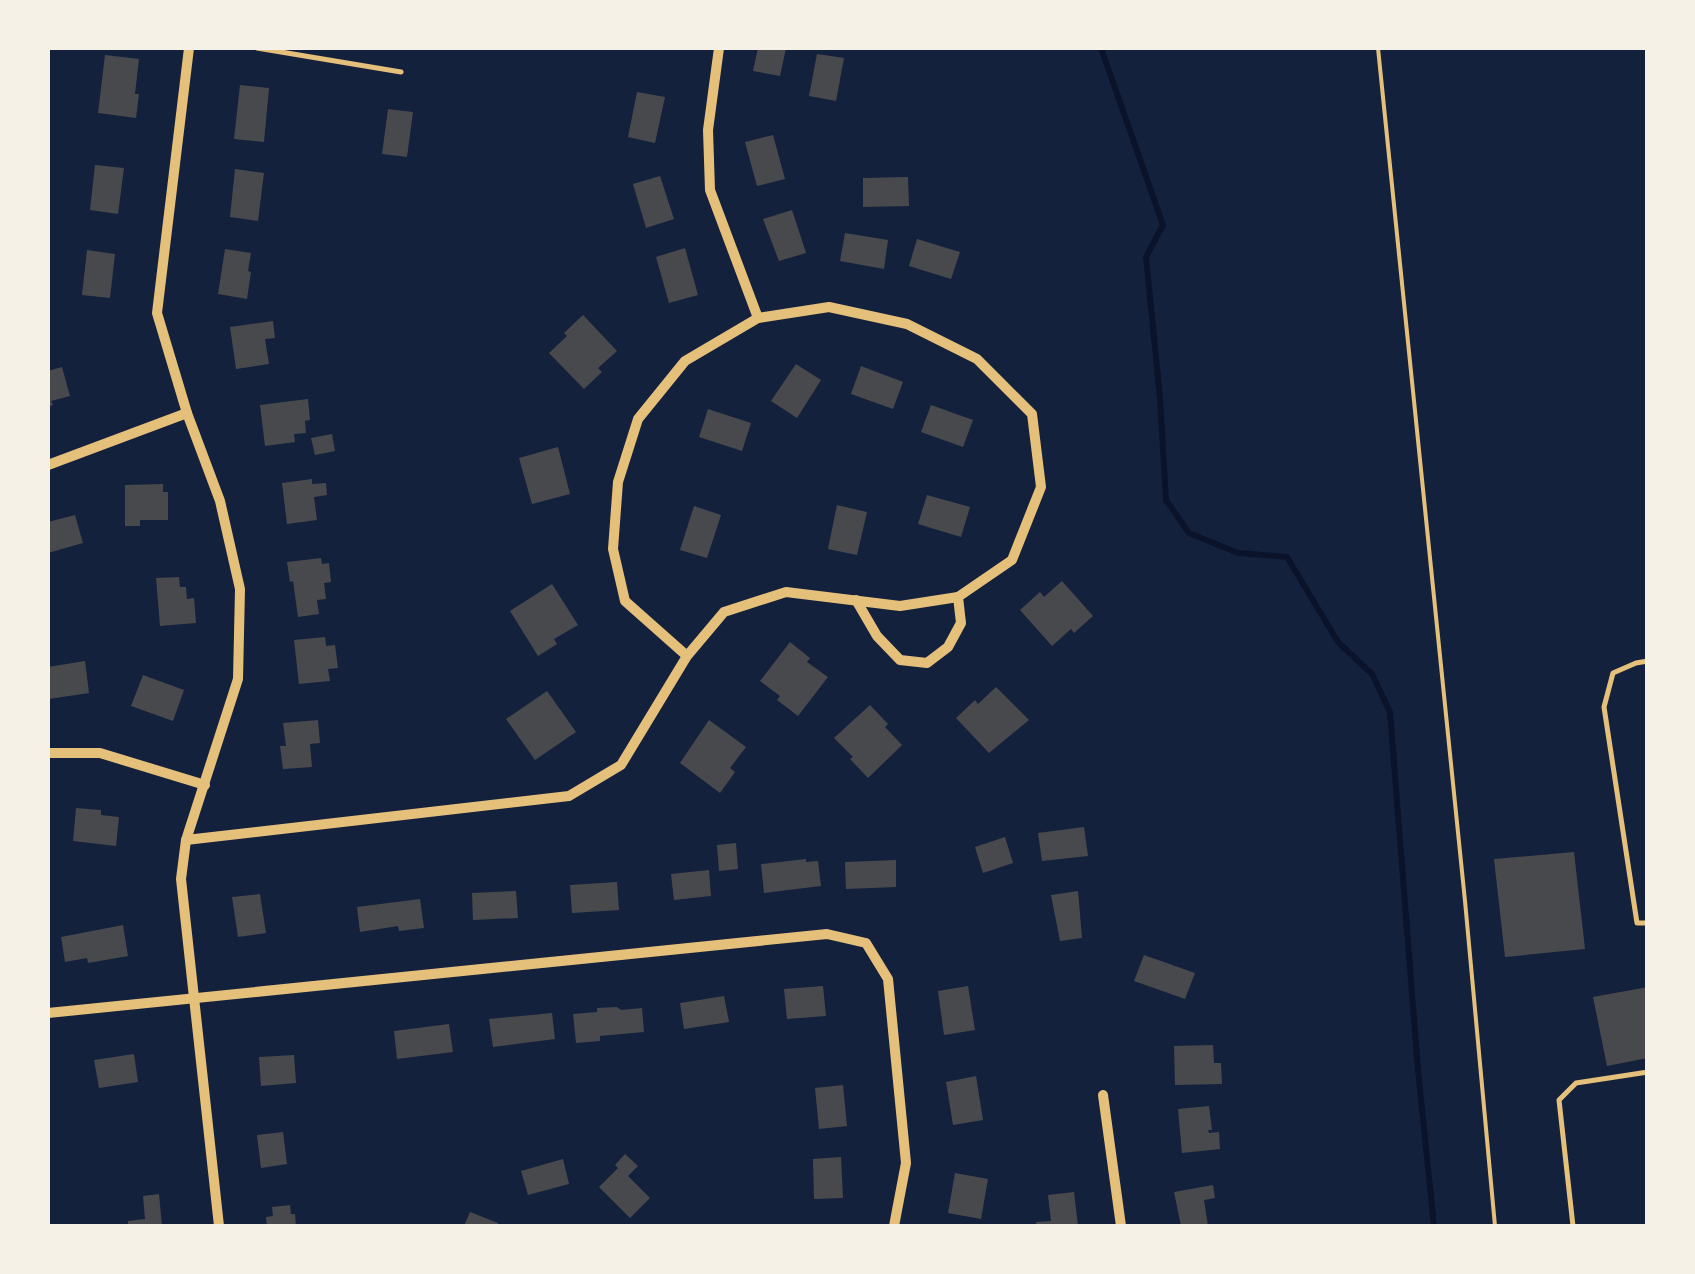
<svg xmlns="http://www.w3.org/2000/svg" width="1695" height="1274" viewBox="0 0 1695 1274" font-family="'Nunito Sans',sans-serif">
<rect width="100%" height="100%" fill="#14213d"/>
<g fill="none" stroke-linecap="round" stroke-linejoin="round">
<polyline stroke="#0b132b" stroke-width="6" points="1101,48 1163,225 1146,257 1160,398 1166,500 1189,533 1238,553 1287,557 1338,642 1372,674 1390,712 1418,1070 1434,1226"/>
</g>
<g fill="#48494c">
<polygon points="758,48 786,48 780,76 753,71"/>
<polygon points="817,54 844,58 836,101 809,96"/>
<polygon points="105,55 139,59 135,94 139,94 136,118 98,113"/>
<polygon points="240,85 269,88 264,142 234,139"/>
<polygon points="637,92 665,97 655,143 628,137"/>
<polygon points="388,109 413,112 407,157 382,154"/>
<polygon points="773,135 785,179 757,186 745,142"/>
<polygon points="95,165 124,168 118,214 90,210"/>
<polygon points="235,169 264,173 258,221 230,217"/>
<polygon points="660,176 674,219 646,228 633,184"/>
<polygon points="908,177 909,206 863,207 863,178"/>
<polygon points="792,210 806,253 779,261 763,219"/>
<polygon points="845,233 888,240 884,269 840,261"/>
<polygon points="917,239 960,252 951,279 909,266"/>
<polygon points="685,248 698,295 669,303 656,257"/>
<polygon points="225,249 251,253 248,271 251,272 247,299 218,294"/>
<polygon points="87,250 115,254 110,298 82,295"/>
<polygon points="583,315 617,351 598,368 602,372 584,389 549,353 567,336 564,333"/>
<polygon points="273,321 275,338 265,339 269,364 236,369 230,327"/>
<polygon points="796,364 821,380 797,418 771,401"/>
<polygon points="861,366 903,382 893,409 851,394"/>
<polygon points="62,367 70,396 51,401 53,405 48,407 48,371"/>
<polygon points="308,399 310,420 305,421 306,433 294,434 295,442 265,446 260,405"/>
<polygon points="931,405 973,420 963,447 921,432"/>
<polygon points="708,409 751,423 742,451 699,437"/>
<polygon points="332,434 335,451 315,455 311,438"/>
<polygon points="558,447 570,494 532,504 519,458"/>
<polygon points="312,479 312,484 326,483 327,495 314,497 317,520 287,524 282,483"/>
<polygon points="163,484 163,492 168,492 168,520 140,520 140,526 125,526 125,485"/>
<polygon points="927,495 970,507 961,537 918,524"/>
<polygon points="837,505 867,512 857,555 828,549"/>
<polygon points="694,506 721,515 707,558 680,550"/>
<polygon points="75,515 83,543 48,553 48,522"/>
<polygon points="321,558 322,564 329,563 331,582 324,583 326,599 317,600 319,614 298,617 293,581 290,582 287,562"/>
<polygon points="179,577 180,587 186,587 187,599 194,598 196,623 160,626 156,578"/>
<polygon points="1062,581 1093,616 1074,633 1071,629 1052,646 1020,610 1040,592 1044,597"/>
<polygon points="552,584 578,625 554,639 557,644 538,656 510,611"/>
<polygon points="325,637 326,646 335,645 338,668 328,669 330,681 299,684 294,640"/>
<polygon points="790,642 810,658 807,662 828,677 798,716 777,700 780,696 760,681"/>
<polygon points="85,661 89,693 49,699 48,667"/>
<polygon points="143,675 184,690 173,721 131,706"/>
<polygon points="996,687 1029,720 989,753 956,718 975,700 978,704"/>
<polygon points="547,691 576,732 535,760 506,719"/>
<polygon points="870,705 888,724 885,727 902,745 868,778 850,759 853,757 834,738"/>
<polygon points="318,720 320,743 310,744 312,767 283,769 280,746 286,746 283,723"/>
<polygon points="709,720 746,747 730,768 735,772 720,793 680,763"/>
<polygon points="76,808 101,810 101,815 119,817 116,846 73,841"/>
<polygon points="1084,827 1088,856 1042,861 1038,833"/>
<polygon points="1005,837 1013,863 983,873 975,847"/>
<polygon points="736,843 738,869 719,871 717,845"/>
<polygon points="1574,852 1585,949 1505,957 1494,859"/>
<polygon points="806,859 806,862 818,861 821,886 764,893 761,864"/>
<polygon points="896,860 896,887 846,889 845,862"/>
<polygon points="709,870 711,896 674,900 671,874"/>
<polygon points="617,882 619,910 572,913 570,885"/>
<polygon points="516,891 518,918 473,920 472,893"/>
<polygon points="1078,891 1082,938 1060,941 1051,895"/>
<polygon points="260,894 266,933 238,937 232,897"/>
<polygon points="420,899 424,928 399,931 398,926 360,932 357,907"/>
<polygon points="123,925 128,956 88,963 87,958 65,962 61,937"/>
<polygon points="1144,955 1195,973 1185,999 1134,981"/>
<polygon points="823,986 826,1016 787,1019 784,989"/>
<polygon points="968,986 975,1030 944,1035 938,991"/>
<polygon points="1648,987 1648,1058 1607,1066 1593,997"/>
<polygon points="724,996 729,1022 684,1029 680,1003"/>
<polygon points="617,1007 621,1010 642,1008 644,1032 600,1036 600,1041 576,1043 573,1014 597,1012 597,1008"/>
<polygon points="552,1013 555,1039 493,1047 489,1019"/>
<polygon points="449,1024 453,1052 397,1059 394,1031"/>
<polygon points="1213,1045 1214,1063 1221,1063 1222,1084 1175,1085 1174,1046"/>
<polygon points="134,1054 138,1082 99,1088 94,1060"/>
<polygon points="294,1055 296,1083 261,1086 259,1057"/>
<polygon points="976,1076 983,1120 953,1125 946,1082"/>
<polygon points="843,1085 847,1126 819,1129 815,1088"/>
<polygon points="1209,1106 1212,1130 1208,1130 1209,1133 1219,1132 1220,1149 1182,1153 1178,1109"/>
<polygon points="283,1132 287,1164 261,1168 257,1135"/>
<polygon points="625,1154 638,1166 628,1176 650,1198 630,1218 599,1187 618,1168 615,1165"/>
<polygon points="841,1157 843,1198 814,1199 813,1159"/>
<polygon points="563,1159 569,1184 528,1195 521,1171"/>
<polygon points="955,1173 988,1179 981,1219 948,1213"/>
<polygon points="1213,1185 1215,1198 1204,1200 1208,1226 1181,1226 1174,1192"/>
<polygon points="1074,1192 1078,1226 1037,1226 1036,1222 1051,1221 1048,1195"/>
<polygon points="159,1194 162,1226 128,1226 128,1221 145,1219 143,1196"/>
<polygon points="290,1205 291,1214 295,1214 296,1226 267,1226 266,1217 273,1216 272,1207"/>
<polygon points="470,1212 498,1223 497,1226 464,1226"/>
</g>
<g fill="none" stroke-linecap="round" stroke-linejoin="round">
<polyline stroke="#e5c07b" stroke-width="4" points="1378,48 1465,901 1495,1226"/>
<g stroke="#e5c07b" stroke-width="5">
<polyline points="257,48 401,72"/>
<polyline points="1648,661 1636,663 1613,673 1604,707 1637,923 1648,923"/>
<polyline points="1573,1226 1559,1100 1576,1083 1648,1072"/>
</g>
<g stroke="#e5c07b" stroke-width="10">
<polyline points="189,48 157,313 187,413 220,501 240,589 238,679 186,840 181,879 219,1226"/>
<polyline points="719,48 708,130 710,190 758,318"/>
<polyline points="48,465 187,413"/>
<polyline points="856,600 877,636 900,660 927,663 948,647 961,623 958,597"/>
<polyline points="48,753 100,753 205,785"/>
<polyline points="186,840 569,796 621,765 687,656 724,612 786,592 900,606 958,597 1012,560 1041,487 1032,414 977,359 907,324 829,307 758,318 685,361 638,419 618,482 613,549 625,601 687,656"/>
<polyline points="48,1013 827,934 866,943 888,979 906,1163 894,1226"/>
<polyline points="1103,1095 1121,1226"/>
</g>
</g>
<rect width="1695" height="1274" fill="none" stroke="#f6f1e7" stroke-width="100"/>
</svg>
